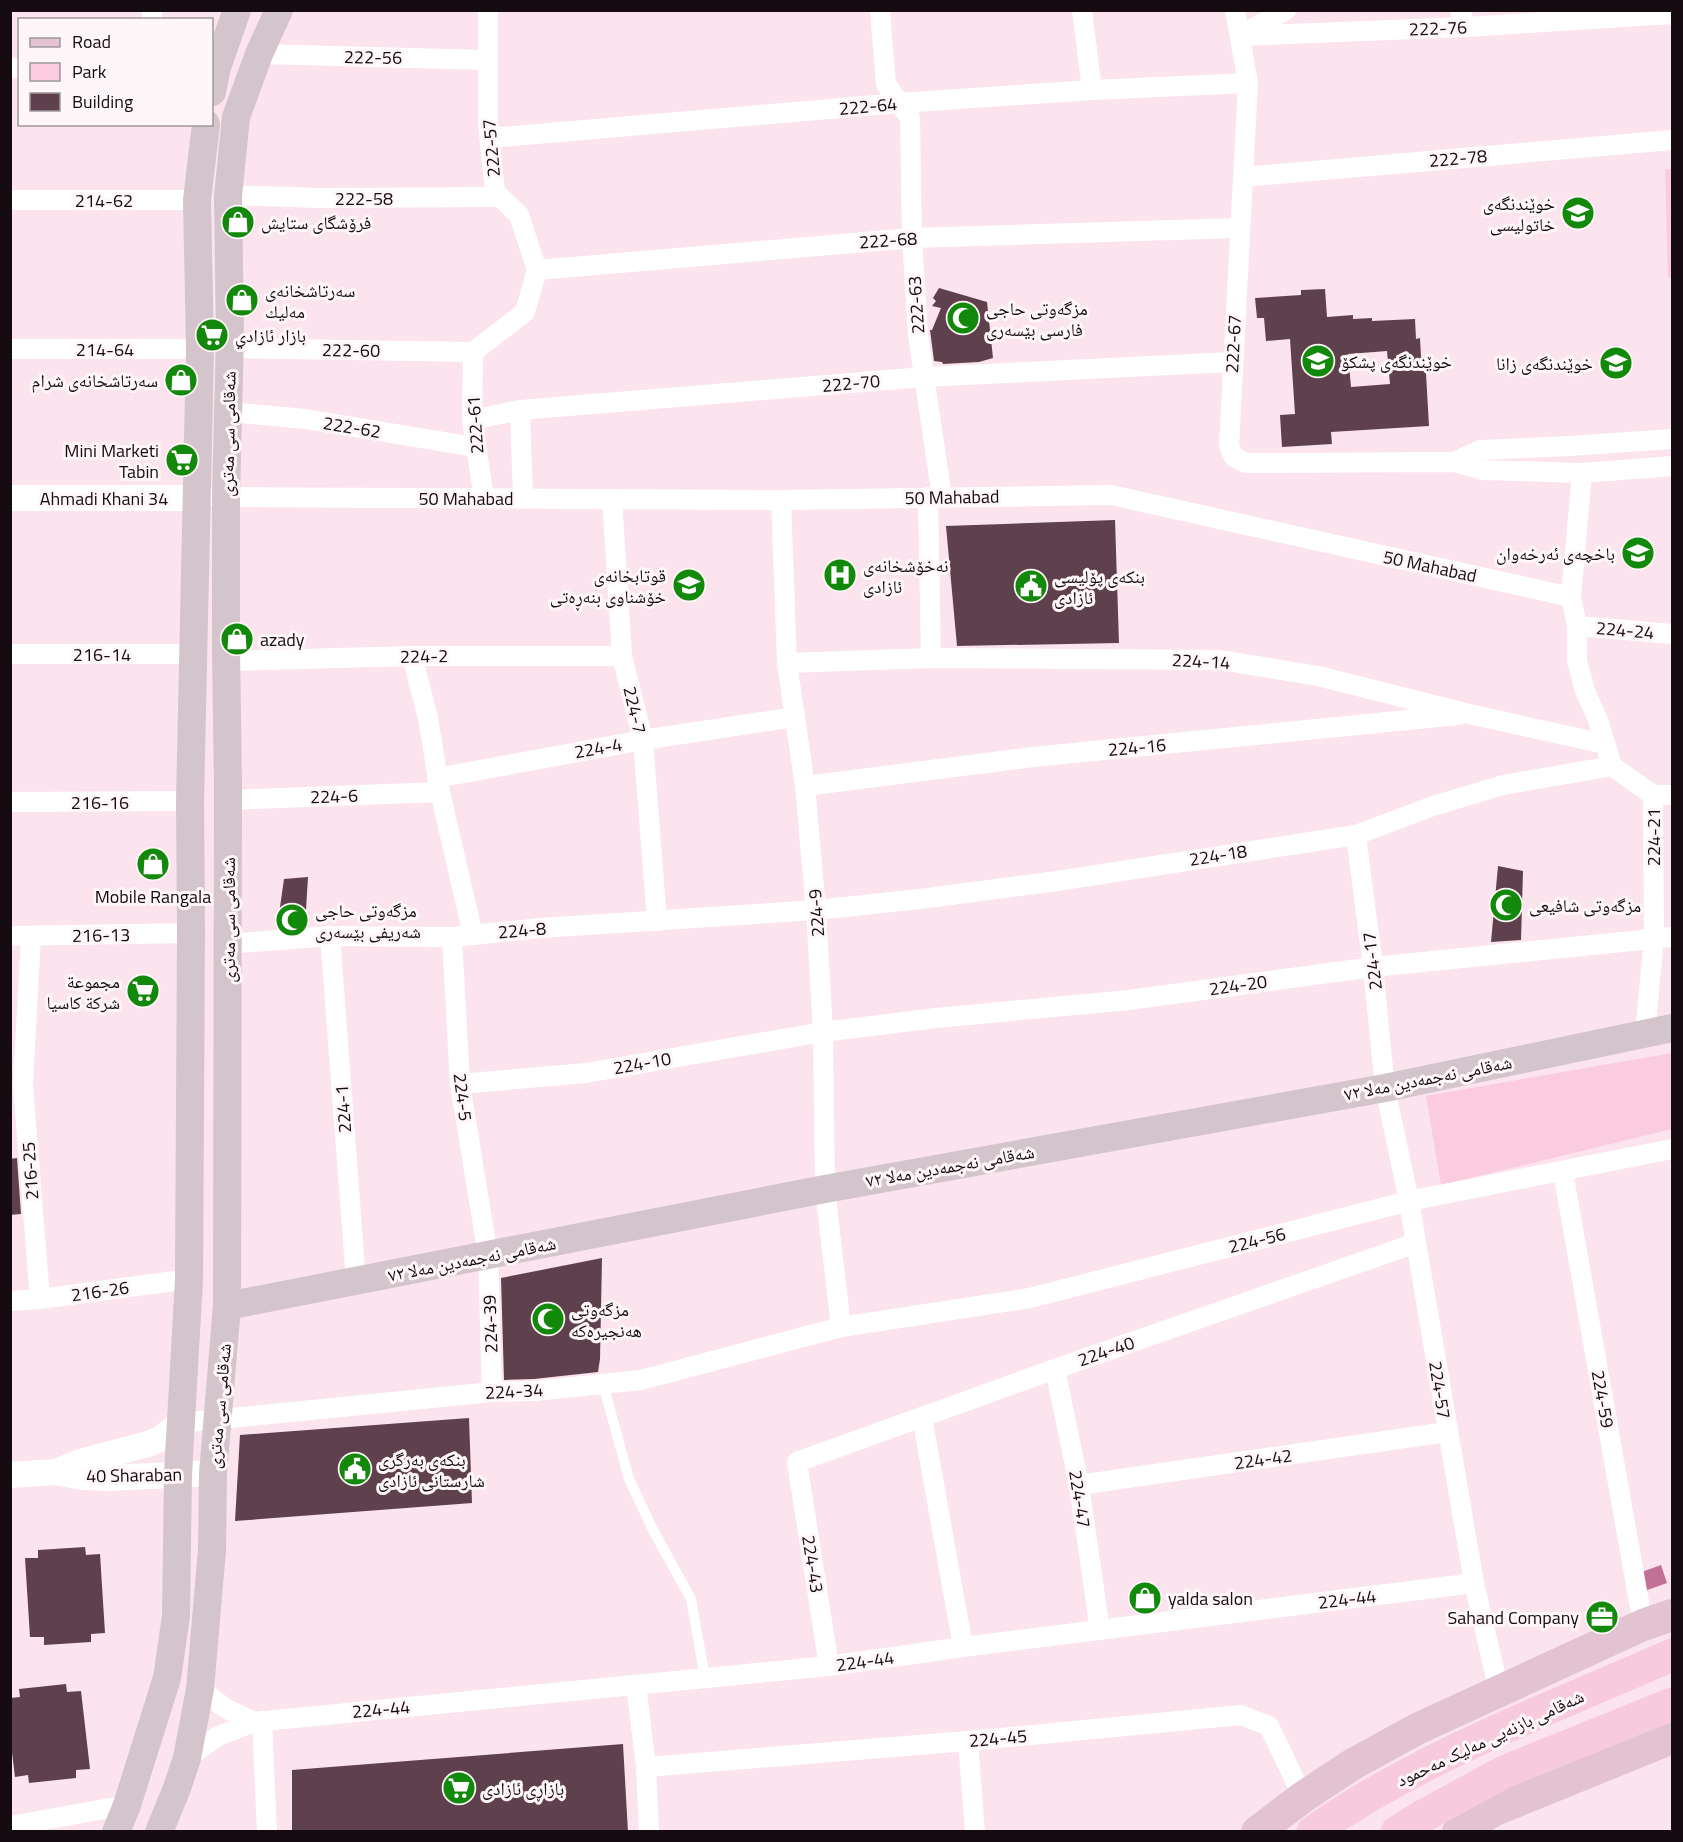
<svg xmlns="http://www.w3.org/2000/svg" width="1683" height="1842" viewBox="0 0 1683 1842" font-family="'Titillium Web','Noto Naskh Arabic',sans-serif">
<rect width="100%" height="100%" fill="#fbe4ed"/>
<g fill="#fbccdf">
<polygon points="1665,169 1672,169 1672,277 1668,277"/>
<polygon points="1672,1053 1672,1129 1441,1185 1426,1096"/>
</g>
<polygon fill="#c27196" points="1661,1565 1667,1583 1639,1593 1636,1574"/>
<g fill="#5e414d" fill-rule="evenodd">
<polygon points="939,288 987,302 993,358 979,362 943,364 942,362 934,361 930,330 932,330 941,308 932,306 936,301 933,298"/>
<path d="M1325,289L1327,317L1353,315V319L1372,318V321L1415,319L1416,339L1420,338L1421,357L1425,356L1429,426L1331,432L1332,444L1282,447L1280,415L1295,414L1290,339L1266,341L1264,318H1257L1255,298L1301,295V290ZM1387,351L1390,384L1351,387L1348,354Z"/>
<polygon points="1115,520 1119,643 957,646 946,526"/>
<polygon points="1498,866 1523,871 1521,940 1491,942"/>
<polygon points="308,877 305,926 277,928 284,879"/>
<polygon points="17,1158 21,1214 10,1215 10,1159"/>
<polygon points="602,1258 600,1359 598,1372 534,1379 504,1380 501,1278"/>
<polygon points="469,1418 472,1503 235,1521 240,1435"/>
<polygon points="85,1547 86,1555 100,1554 105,1633 91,1634 91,1642 44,1645 44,1637 30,1637 25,1558 38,1558 38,1550"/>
<polygon points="1609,1605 1614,1618 1594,1628 1589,1611"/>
<polygon points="66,1684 67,1692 81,1691 90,1769 76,1770 76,1778 29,1783 28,1775 15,1777 10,1736 10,1698 20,1697 19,1689"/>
<polygon points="623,1744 628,1832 292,1832 292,1770"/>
</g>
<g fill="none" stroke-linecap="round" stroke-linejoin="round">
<polyline stroke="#fff" stroke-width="10" points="603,1384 629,1479 653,1530 691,1599 705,1678"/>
<g stroke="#fff" stroke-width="20">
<polyline points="152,10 152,20"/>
<polyline points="880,10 886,84 910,118 912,238 918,335 942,497"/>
<polyline points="1082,10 1092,90"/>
<polyline points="1235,10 1248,83 1229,446 1234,457 1246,463 1454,462 1482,470 1582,473 1672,466"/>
<polyline points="1460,10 1466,27"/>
<polyline points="1245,33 1286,10"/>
<polyline points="1240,36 1466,27 1672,14"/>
<polyline points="259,54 487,60"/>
<polyline points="10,68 20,68"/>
<polyline points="490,138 899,103 1092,90 1248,83"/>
<polyline points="1244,177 1672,140"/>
<polyline points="228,195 319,198 500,197"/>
<polyline points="10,200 197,200"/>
<polyline points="537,270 912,238 1240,228"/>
<polyline points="230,348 473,352"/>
<polyline points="10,349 200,349"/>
<polyline points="473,352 525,312 537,270 519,215 495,192 488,123 488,10"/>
<polyline points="473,352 472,420 484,498"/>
<polyline points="520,410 523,498"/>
<polyline points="229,412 305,419 475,447"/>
<polyline points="472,420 520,410 924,377 1232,362"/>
<polyline points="1454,462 1480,450 1569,446 1672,439"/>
<polyline points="215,497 781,500 1111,495 1571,597 1582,473"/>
<polyline points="928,497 931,658"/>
<polyline points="612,499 622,656 643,740 657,921"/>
<polyline points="781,500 787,663 805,786 816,910 823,1032 825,1189 841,1327"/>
<polyline points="1571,597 1577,626 1577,661 1585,691 1598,720 1612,766 1653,795 1654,939 1645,1033"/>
<polyline points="1577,626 1672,634"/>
<polyline points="10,654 194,654"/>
<polyline points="412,656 428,718 440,792 473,935"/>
<polyline points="226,661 412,656 622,656"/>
<polyline points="787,663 931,658 1220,660 1318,676 1469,714 1605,744"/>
<polyline points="437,778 643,740 795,717"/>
<polyline points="805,786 1033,757 1458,715"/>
<polyline points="1653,795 1672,795"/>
<polyline points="228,800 440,792"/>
<polyline points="10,802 190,801"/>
<polyline points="1356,835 1373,967 1385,1088 1409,1201 1474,1583 1499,1691"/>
<polyline points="10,936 191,933"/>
<polyline points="31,936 23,1085 40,1299"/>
<polyline points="330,936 356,1281"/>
<polyline points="452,937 460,1084 488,1256 492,1392"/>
<polyline points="227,944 330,936 452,937 541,928 816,910 920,899 1057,881 1356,835 1433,806 1503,785 1612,766"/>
<polyline points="460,1084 586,1073 823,1032 936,1018 1129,1000 1373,967 1672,937"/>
<polyline points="1563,1172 1643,1625"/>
<polyline points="10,1301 40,1299 189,1279"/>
<polyline points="1055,1369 1079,1485 1100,1630"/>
<polyline points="922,1417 963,1647"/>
<polyline points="181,1423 492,1392 535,1391 641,1380 841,1327 1030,1298 1409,1201 1672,1149"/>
<polyline points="1079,1485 1447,1432"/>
<polyline points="829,1666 797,1462 1055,1369 1416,1243"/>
<polyline points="636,1685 646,1767 649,1832"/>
<polyline points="200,1689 225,1708 254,1722"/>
<polyline points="262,1721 267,1832"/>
<polyline points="968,1741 975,1832"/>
<polyline points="187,1758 218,1736 254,1722 829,1666 963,1647 1474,1583"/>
<polyline points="646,1767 968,1741 1241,1715 1269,1726 1303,1797"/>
<polyline points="10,1826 127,1805"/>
</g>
<g stroke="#fff" stroke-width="26">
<polyline points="10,498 198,498"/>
<polyline points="56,1472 80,1462 148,1444 160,1439 181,1423"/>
<polyline points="10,1475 56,1472 82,1477 108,1478 213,1473"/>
</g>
<g stroke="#d4c4cb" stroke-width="28">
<polyline points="212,92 217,67 237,10"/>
<polyline points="227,1306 825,1189 1385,1088 1672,1028"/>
<polyline points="116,1832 127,1805 167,1678 176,1616 178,1474 189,1279 191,933 190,801 200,349 197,200 206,124"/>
<polyline points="159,1832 177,1788 187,1758 200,1689 212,1550 213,1473 227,1306 228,785 226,648 226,496 230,336 228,196 236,117 259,54 279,10"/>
</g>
<g stroke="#e3c3d1" stroke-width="32">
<polyline points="1257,1832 1303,1797 1353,1764 1419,1728 1643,1625 1672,1615"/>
<polyline points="1458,1832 1495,1810 1672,1738"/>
</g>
<g stroke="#f8cade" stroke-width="33">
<path d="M1313,1832C1421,1756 1552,1708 1672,1655"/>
<polyline points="1397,1832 1423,1816 1504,1772 1672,1704"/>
</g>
</g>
<defs>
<symbol id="school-disc" viewBox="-11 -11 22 22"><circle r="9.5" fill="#13890b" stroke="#fef6f9"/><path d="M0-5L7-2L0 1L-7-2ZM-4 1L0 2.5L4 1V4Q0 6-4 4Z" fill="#fff"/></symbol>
<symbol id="shop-disc" viewBox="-11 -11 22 22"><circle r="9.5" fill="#13890b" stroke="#fef6f9"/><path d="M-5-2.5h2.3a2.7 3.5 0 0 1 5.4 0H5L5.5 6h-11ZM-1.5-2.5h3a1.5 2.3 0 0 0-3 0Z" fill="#fff"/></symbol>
<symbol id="mosque-disc" viewBox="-11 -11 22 22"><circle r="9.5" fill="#13890b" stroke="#fef6f9"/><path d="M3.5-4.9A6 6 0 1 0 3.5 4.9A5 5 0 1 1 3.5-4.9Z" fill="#fff"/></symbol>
<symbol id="supermarket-disc" viewBox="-11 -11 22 22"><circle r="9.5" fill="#13890b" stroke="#fef6f9"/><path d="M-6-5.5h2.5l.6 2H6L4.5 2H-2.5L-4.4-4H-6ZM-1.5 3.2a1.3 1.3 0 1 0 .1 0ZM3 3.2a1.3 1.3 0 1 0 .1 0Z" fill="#fff"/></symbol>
<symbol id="hospital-disc" viewBox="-11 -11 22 22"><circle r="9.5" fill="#13890b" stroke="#fef6f9"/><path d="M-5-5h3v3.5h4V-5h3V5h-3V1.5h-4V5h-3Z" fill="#fff"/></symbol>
<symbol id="civic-disc" viewBox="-11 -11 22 22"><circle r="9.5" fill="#13890b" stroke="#fef6f9"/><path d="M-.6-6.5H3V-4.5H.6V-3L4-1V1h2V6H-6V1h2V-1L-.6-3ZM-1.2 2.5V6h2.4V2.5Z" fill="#fff"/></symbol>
<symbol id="office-disc" viewBox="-11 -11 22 22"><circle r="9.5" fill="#13890b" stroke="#fef6f9"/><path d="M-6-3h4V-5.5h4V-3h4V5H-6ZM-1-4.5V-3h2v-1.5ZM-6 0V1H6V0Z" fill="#fff"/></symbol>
</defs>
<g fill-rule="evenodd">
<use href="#school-disc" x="1559" y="194" width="38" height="38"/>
<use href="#shop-disc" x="219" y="203" width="38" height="38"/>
<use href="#shop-disc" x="223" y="281" width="38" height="38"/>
<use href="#mosque-disc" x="944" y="299" width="38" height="38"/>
<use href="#supermarket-disc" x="193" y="316" width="38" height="38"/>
<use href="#school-disc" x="1299" y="342" width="38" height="38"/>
<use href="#school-disc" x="1597" y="344" width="38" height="38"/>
<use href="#shop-disc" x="162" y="361" width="38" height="38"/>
<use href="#supermarket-disc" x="163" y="441" width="38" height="38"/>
<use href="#school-disc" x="1619" y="534" width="38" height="38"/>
<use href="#hospital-disc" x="821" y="556" width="38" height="38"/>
<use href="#school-disc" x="670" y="566" width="38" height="38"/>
<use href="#civic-disc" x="1012" y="567" width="38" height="38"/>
<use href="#shop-disc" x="218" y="620" width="38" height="38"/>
<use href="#shop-disc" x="134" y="845" width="38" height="38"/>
<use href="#mosque-disc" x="1487" y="886" width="38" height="38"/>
<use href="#mosque-disc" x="273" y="901" width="38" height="38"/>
<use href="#supermarket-disc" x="124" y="972" width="38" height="38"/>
<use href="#mosque-disc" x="529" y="1300" width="38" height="38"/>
<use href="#civic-disc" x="336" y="1450" width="38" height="38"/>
<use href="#shop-disc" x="1126" y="1579" width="38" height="38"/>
<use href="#office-disc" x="1583" y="1598" width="38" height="38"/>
<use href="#supermarket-disc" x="440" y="1769" width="38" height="38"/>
</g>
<g text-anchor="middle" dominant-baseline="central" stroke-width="6" stroke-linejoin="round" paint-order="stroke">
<g font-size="18" fill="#160b10" stroke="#fef6f9">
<text transform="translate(1438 28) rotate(-2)">222-76</text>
<text transform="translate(373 57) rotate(1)">222-56</text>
<text transform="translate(868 106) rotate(-5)">222-64</text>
<text transform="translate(491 148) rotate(-95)">222-57</text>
<text transform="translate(1458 158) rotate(-5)">222-78</text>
<text x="364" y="198">222-58</text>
<text x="104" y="200">214-62</text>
<text transform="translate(888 240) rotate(-4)">222-68</text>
<text transform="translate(916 305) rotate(-94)">222-63</text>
<text transform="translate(1233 344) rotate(-87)">222-67</text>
<text x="105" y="349">214-64</text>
<text transform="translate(351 350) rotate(1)">222-60</text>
<text transform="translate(851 383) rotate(-5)">222-70</text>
<text transform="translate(475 425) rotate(-94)">222-61</text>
<text transform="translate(352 427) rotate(9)">222-62</text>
<text transform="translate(228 434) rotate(-89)">شەقامی سی مەتری</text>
<text transform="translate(952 497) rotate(-1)">50 Mahabad</text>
<text x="104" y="498">Ahmadi Khani 34</text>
<text x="466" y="498">50 Mahabad</text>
<text transform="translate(1430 566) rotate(12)">50 Mahabad</text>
<text transform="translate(1625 630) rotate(5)">224-24</text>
<text x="102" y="654">216-14</text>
<text transform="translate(424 656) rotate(-1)">224-2</text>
<text transform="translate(1201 661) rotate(3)">224-14</text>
<text transform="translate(635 710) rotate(77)">224-7</text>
<text transform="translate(1137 747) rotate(-5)">224-16</text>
<text transform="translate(598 748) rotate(-10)">224-4</text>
<text transform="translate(334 796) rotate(-2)">224-6</text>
<text x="100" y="802">216-16</text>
<text transform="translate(1653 837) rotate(-90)">224-21</text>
<text transform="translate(1218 855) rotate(-9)">224-18</text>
<text transform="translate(816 913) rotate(-94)">224-9</text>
<text transform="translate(228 920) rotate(-90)">شەقامی سی مەتری</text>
<text transform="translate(522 930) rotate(-5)">224-8</text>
<text transform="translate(101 935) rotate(-1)">216-13</text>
<text transform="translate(1372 961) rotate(-97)">224-17</text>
<text transform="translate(1238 985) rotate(-8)">224-20</text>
<text transform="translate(642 1063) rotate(-10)">224-10</text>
<text transform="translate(1428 1078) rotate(-11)">شەقامی نەجمەدین مەلا ٧٢</text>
<text transform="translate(463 1097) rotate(83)">224-5</text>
<text transform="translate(343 1109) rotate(-94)">224-1</text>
<text transform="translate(950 1166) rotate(-10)">شەقامی نەجمەدین مەلا ٧٢</text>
<text transform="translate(30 1171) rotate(-94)">216-25</text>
<text transform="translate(1257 1240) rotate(-14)">224-56</text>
<text transform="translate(472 1259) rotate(-11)">شەقامی نەجمەدین مەلا ٧٢</text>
<text transform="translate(100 1291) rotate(-8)">216-26</text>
<text transform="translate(490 1324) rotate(-92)">224-39</text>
<text transform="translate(1106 1351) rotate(-19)">224-40</text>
<text transform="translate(1440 1390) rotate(81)">224-57</text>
<text transform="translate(514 1391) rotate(-3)">224-34</text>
<text transform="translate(1603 1399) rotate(80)">224-59</text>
<text transform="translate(219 1406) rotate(-85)">شەقامی سی مەتری</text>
<text transform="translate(1263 1459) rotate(-8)">224-42</text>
<text transform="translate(134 1475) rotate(-1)">40 Sharaban</text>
<text transform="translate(1080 1499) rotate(81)">224-47</text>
<text transform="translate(813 1564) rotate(81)">224-43</text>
<text transform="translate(1347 1599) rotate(-7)">224-44</text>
<text transform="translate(865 1661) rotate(-8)">224-44</text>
<text transform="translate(381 1709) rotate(-5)">224-44</text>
<text transform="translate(998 1738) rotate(-5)">224-45</text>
<text transform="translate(1490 1738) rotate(-25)">شەقامی بازنەیی مەلیک مەحمود</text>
</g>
<g font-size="18" fill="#160b10" stroke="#fef6f9" text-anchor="start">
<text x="1555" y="203" text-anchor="end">خوێندنگەی<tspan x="1555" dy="21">خاتولیسی</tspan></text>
<text x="261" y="222">فرۆشگای ستایش</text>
<text x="265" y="290">سە‌رتاشخانە‌ی<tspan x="265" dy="21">مە‌لیك</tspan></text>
<text x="986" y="308">مزگەوتی حاجی<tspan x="986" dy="21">فارسی بێسەری</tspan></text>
<text x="235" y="335">بازار ئازادي</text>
<text x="1341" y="361">خوێندنگەی پشکۆ</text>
<text x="1593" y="363" text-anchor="end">خوێندنگەی زانا</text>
<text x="158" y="380" text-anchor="end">سە‌رتاشخانە‌ی شرام</text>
<text x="159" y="450" text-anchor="end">Mini Marketi<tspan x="159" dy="21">Tabin</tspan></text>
<text x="1615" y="553" text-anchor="end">باخچەی ئەرخەوان</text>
<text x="863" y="565">نەخۆشخانەی<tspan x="863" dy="21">ئازادی</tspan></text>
<text x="666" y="575" text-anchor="end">قوتابخانەی<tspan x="666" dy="21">خۆشناوی بنەڕەتی</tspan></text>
<text x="1054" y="576">بنکەی پۆلیسی<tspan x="1054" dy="21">ئازادی</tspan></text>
<text x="260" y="639">azady</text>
<text x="153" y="896" text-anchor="middle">Mobile Rangala</text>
<text x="1529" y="905">مزگەوتی شافیعی</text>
<text x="315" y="910">مزگەوتی حاجی<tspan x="315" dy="21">شەریفی بێسەری</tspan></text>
<text x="120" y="981" text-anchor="end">مجموعة<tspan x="120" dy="21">شرکة کاسیا</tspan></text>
<text x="571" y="1309">مزگەوتی<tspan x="571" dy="21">ھەنجیرەکە</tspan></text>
<text x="378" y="1459">بنکەی بەرگری<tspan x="378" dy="21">شارستانی ئازادی</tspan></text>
<text x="1168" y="1598">yalda salon</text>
<text x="1579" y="1617" text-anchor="end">Sahand Company</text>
<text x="482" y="1788">بازاڕی ئازادی</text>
</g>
</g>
<rect width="1683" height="1842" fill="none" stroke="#160b10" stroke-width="24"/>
<rect x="18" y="18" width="195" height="108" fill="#fef6f9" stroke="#a1989c" stroke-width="1.5"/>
<rect x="30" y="38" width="30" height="9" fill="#e3c3d1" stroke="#a1989c" stroke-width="1.5"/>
<text x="72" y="48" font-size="18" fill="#160b10">Road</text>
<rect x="30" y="63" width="30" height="18" fill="#fbccdf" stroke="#a1989c" stroke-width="1.5"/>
<text x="72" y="78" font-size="18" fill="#160b10">Park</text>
<rect x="30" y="93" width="30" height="18" fill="#5e414d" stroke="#a1989c" stroke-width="1.5"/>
<text x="72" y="108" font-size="18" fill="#160b10">Building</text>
</svg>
